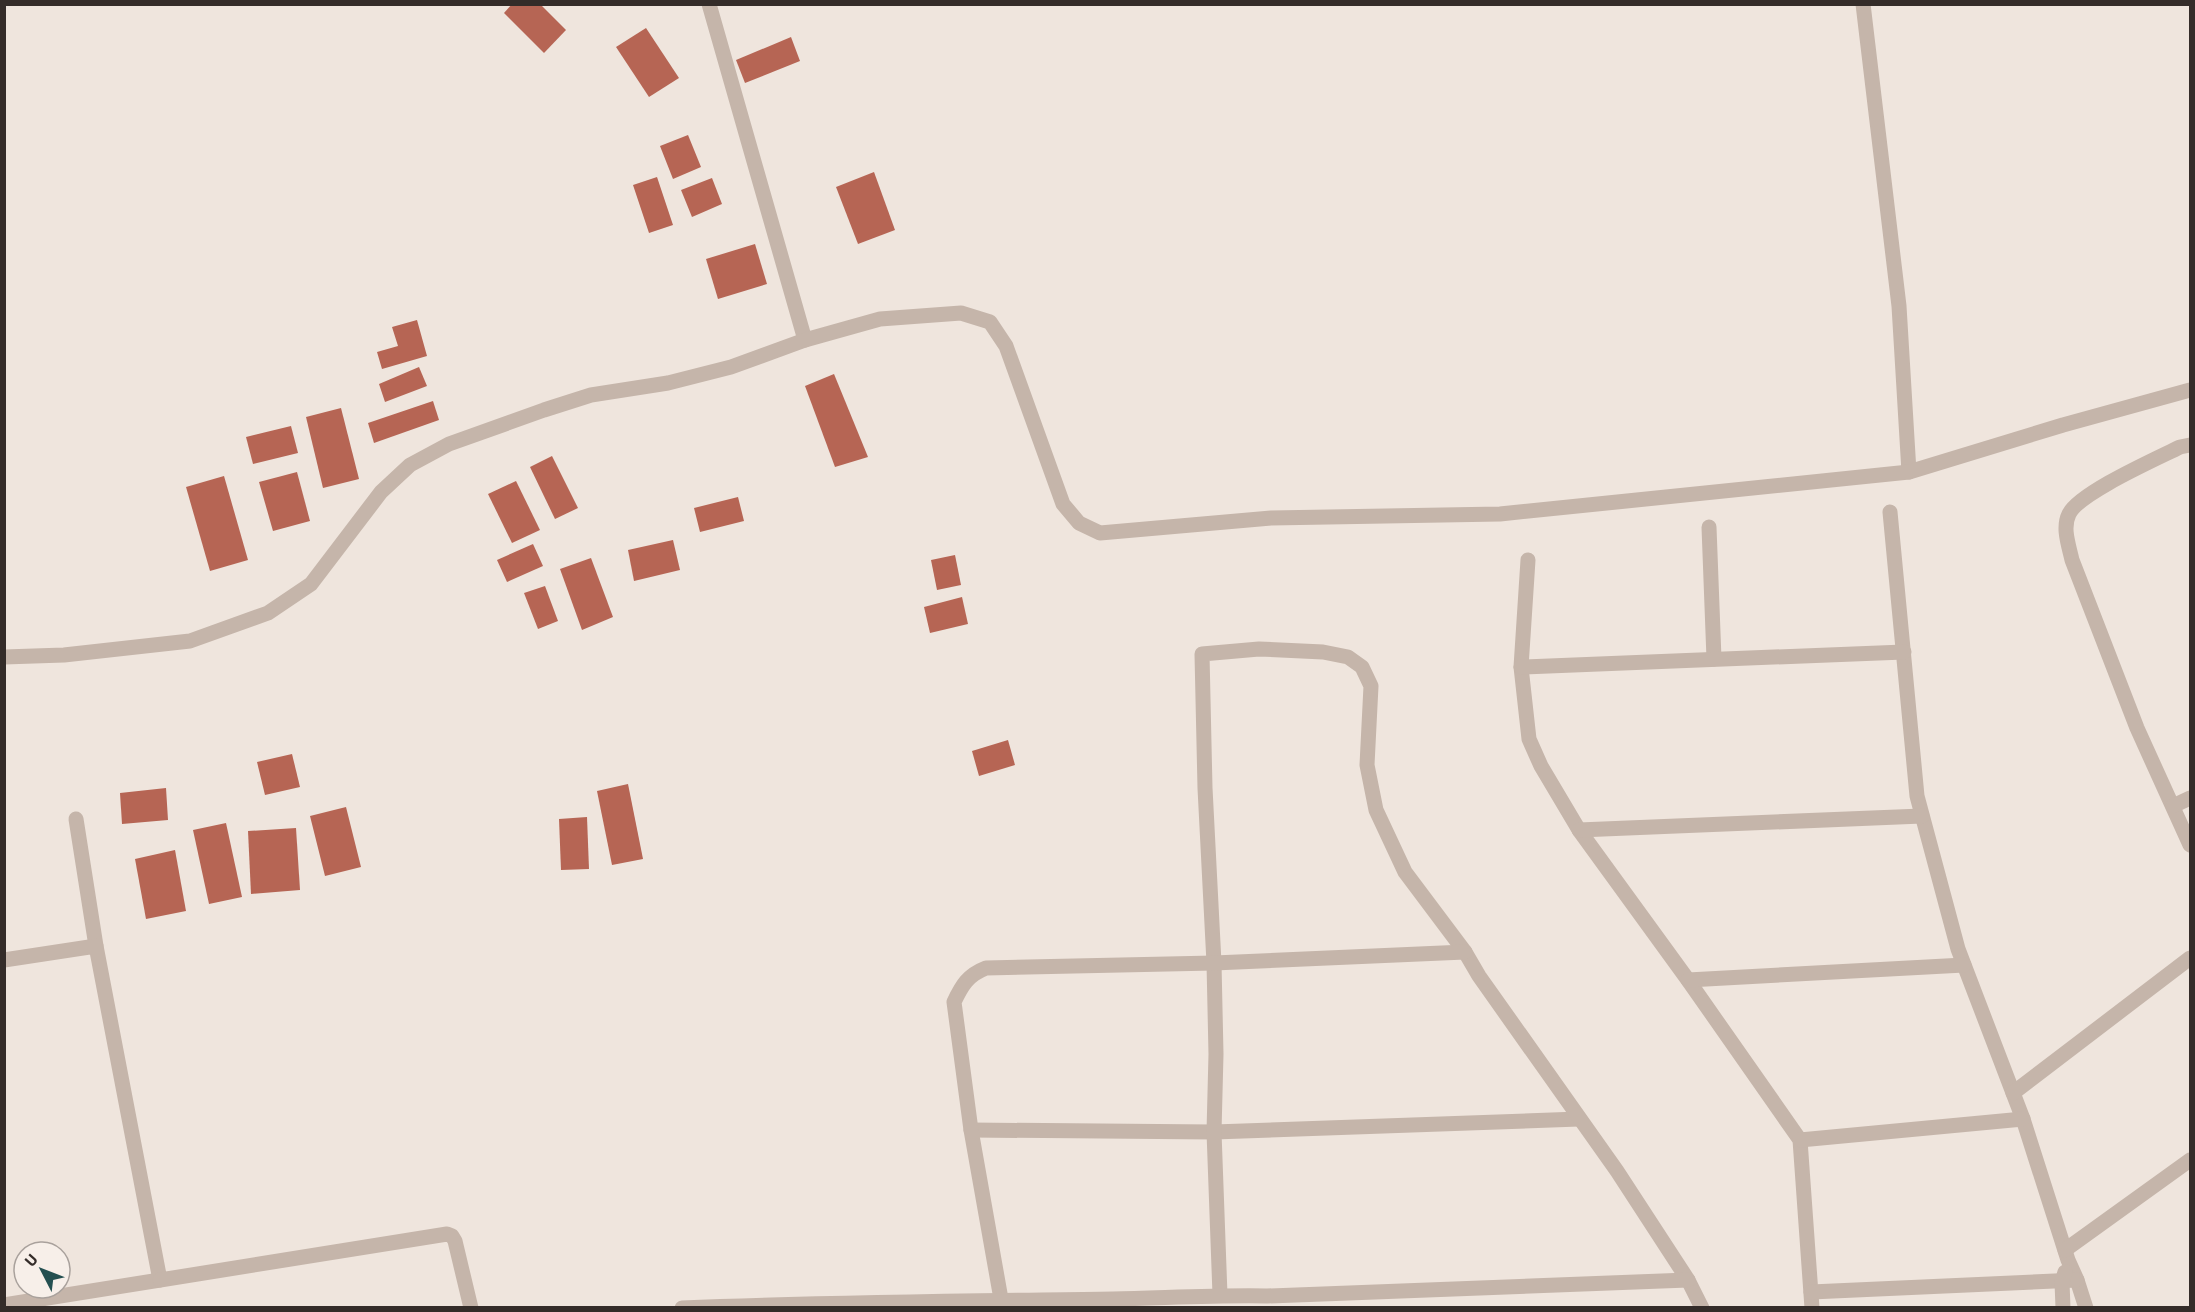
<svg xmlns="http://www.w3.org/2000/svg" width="2195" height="1312" viewBox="0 0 2195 1312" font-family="'Titillium Web',sans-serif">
<rect width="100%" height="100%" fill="#efe5dd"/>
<g fill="#b66554">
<polygon points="512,4 540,4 566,30 544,53 504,13"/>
<polygon points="646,28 679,78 649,97 616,47"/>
<polygon points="791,37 800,61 745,83 736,60"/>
<polygon points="688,135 701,167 673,179 660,146"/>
<polygon points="874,172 895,230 858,244 836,187"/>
<polygon points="657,177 673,225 649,233 633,185"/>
<polygon points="712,178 722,204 692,217 681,190"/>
<polygon points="755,244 767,284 718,299 706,259"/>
<polygon points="417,320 427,356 382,369 377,352 398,346 392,327"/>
<polygon points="419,367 427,386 385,402 379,384"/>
<polygon points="834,374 868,457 835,467 805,386"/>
<polygon points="433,401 439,420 374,443 368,423"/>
<polygon points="341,408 359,479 323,488 306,417"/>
<polygon points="291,426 298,453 253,464 246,437"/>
<polygon points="552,456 578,508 555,519 530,467"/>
<polygon points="297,472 310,521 273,531 259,482"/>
<polygon points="224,476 248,560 210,571 186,487"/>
<polygon points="516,481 540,530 512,543 488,494"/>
<polygon points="738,497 744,521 700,532 694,508"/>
<polygon points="673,540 680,570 634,581 628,550"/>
<polygon points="533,544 543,566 507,582 497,560"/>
<polygon points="955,555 961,585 937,590 931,560"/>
<polygon points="591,558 613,617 582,630 560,569"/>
<polygon points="545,586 558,621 538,629 524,593"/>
<polygon points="962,597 968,624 930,633 924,607"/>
<polygon points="1008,740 1015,765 979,776 972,751"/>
<polygon points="292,754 300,787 265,795 257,762"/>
<polygon points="628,784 643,859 612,865 597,791"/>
<polygon points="166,788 168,820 122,824 120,793"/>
<polygon points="346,807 361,867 325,876 310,816"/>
<polygon points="587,817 589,869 561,870 559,819"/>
<polygon points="226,823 242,897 209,904 193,830"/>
<polygon points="296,828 300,890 251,894 248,831"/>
<polygon points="175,850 186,911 146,919 135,859"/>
</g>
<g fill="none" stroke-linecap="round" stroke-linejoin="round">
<g stroke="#c5b5aa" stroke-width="15">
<polyline points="709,4 805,340"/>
<polyline points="1863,4 1899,306 1909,472"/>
<path d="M2190,445L2180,447C2156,459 2079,493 2069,514C2062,528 2069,546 2072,560L2137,728L2190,845"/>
<polyline points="1890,512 1917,796 1958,949 2023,1119 2068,1260 2077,1280 2086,1308"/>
<polyline points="1709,527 1714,659"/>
<polyline points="1528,560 1521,667 1529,739 1541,766 1579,830 1688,980 1800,1140 1812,1308"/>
<polyline points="4,657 64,655 190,641 268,613 311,584 381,492 410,465 449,444 544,410 591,395 668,383 731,367 805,340 880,319 961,313 990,322 1006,346 1063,504 1079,523 1100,533 1271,518 1500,514 1909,472 2063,425 2190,390"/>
<polyline points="1521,667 1904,652"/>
<polyline points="2173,806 2190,798"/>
<polyline points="76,819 96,946"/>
<polyline points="1579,830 1922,816"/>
<polyline points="4,960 96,946 160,1280 4,1305"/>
<polyline points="1688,980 1964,965"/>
<polyline points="2013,1093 2190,958"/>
<polyline points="971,1130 1214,1132 1579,1119"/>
<polyline points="1800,1140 2023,1119"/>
<polyline points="2065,1250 2190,1160"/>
<polyline points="160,1280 447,1234 452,1236 455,1241 471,1308"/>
<polyline points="1811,1292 2077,1280"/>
<polyline points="1220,1295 1214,1132 1216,1054 1214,963 1205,788 1202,654 1259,649 1323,652 1348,657 1362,667 1371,686 1367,765 1376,810 1405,872 1465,952 1479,976 1617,1171 1688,1280 1702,1308"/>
<path d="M1001,1299L971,1130L954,1002C962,985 968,975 986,968L1214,963L1465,952"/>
<path d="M682,1308C826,1302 969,1301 1113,1299C1165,1298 1216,1295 1267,1296L1688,1280"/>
<polyline points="2063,1308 2062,1282 2065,1272"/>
</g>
</g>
<rect width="2195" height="1312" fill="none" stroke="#342c29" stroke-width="12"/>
<g transform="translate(42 1270) rotate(312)"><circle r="28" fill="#f7efe9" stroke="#a9a19c" stroke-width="1.5"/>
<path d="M0-4.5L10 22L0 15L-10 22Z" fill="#244f50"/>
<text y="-9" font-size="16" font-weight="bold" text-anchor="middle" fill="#342c29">U</text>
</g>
</svg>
